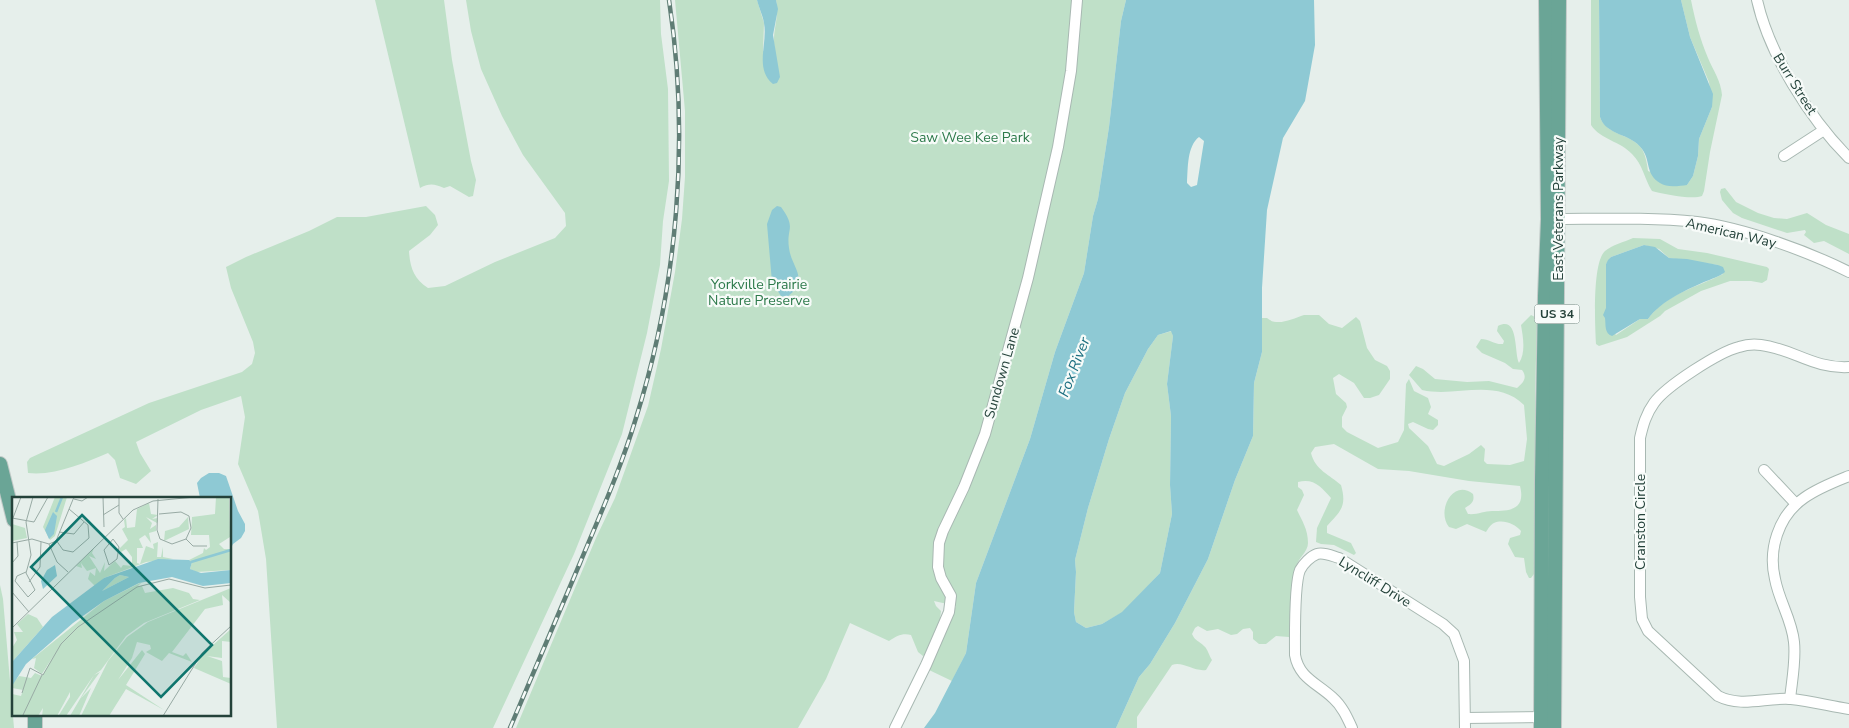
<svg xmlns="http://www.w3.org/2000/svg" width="1849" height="728" viewBox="0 0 1849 728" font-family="'Nunito Sans',sans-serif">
<rect width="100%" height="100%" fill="#e6efeb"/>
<g fill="#bfe0c8" fill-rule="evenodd">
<path d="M375,0H444L452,60L471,161L476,180L473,196L469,197L450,186L444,188C434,184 430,183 420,188Z"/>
<path d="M466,0H660L661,34L668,89L669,181L663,221L660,265L647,333L622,434L574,554L493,728H277L266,559L258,511L238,464L245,417L241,396L201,410L136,442L140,453L151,471L136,484L120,478L115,460L108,453C84,463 55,476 28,473L27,462L30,458L149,403L242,372L252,364L255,353L253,342L231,288L226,267L246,257L309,231L337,217H366L426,206L435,215L438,225L430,235L409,251C410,268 414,279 428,288L445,286L495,262L555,238L566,226L565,213L523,155L502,116L481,69L471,31Z"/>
<path d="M675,0H757L764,23L763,51H775C771,31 780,19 776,0H1126L1121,21L1109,127L1098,199L1093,216L1084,273L1055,352L1030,439L976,583L966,653L952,681L929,670L956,606L934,601L936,606L941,611L940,619L925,655L923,656L918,652L911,635C902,633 897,636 889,641L850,623L826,679L798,728H516L596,538L615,498L648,406L661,349L675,272L682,219L685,177V111Z"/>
<path d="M1591,0H1599L1600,117C1607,137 1634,133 1643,151C1646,157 1647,164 1648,171L1687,185L1693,176L1698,156L1699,139L1712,107L1709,82L1690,37L1681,0H1691C1695,20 1700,39 1708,58C1713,70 1721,81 1722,95L1710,152L1704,191L1702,196C1693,200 1663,194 1652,191C1644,178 1643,165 1632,154C1620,141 1601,140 1591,125Z"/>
<polygon points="1725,188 1736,202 1758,213 1774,218 1787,219 1807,213 1826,225 1849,234 1849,254 1824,241 1814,243 1804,235 1806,232 1805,230 1787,233 1742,218 1733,213 1727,206 1722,200 1720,192 1721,189"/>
<path d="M1633,238L1660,239L1678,249L1707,253L1767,267L1769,269L1767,280L1762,283L1751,281H1730L1701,291L1665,311L1660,316L1627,337L1599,346L1596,344C1595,325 1592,263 1605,251C1612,245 1624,242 1633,238ZM1644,245L1659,249L1669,258L1718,265L1723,274C1698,287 1665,294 1648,319H1640L1616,335L1606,322V264L1611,257Z"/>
<path d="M1304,315H1319L1329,324L1342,328L1356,317L1360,321L1367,348L1375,360L1387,366L1390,371V379L1379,395L1370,398H1364L1354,383L1339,374L1333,378L1336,394L1346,403L1347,407L1342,417V427L1347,432L1378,448L1398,442L1404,430L1406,384L1409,379L1414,391L1428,398L1431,407L1428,414L1438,420V425L1433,430L1428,429L1413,422L1408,424L1409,428L1428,446L1437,464L1444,466L1469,454L1481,445L1485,449L1484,461L1487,464L1510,465L1524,461L1527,439L1524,405C1495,377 1456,398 1422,390L1409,375L1416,366L1423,369L1435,379L1467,382L1489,381L1517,388C1523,383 1528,378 1522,370L1513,369L1505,363L1482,353L1476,347L1481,339C1489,339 1495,345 1503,344L1504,341L1497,331L1498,326C1519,315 1514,353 1519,363C1526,352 1523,337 1521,325L1531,315L1535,317L1537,325L1535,391L1537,447L1534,484L1536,566L1534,574L1531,578H1529L1526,572L1524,558L1515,557L1508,544L1510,538L1520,535L1521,531C1515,524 1503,519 1494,523C1491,524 1488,529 1486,532L1467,524L1456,529L1449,527C1436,511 1453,478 1473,494C1475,502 1471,504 1465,508L1468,514C1477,515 1484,511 1492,511C1510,511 1526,510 1520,486L1469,481L1409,471L1378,469L1334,444L1315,447L1311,453C1315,470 1330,475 1341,485C1347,506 1341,511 1327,526V533L1351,543L1356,553L1354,555L1334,545L1321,544L1316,542L1317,528L1331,498C1321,487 1314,478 1298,482V487L1302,490L1304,495L1297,510C1302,521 1308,529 1308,543C1308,552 1298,558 1296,567C1290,588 1292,612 1291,634L1289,637L1276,636L1266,644H1259L1253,639V632L1250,628L1243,629L1237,634L1231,635L1218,629L1207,631L1198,626L1195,628L1192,634C1195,641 1199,641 1204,646C1208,649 1209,656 1212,660L1206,670C1194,672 1183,661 1172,665L1137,717V728H1116L1139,677L1150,664L1175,623L1208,559L1235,480L1253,436L1254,383L1262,352V318H1267C1277,327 1292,319 1304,315Z"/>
<polygon points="1172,331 1173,336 1167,384 1171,416 1170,484 1172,514 1160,573 1123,612 1102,624 1086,628 1076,622 1074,612 1076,572 1075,560 1088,508 1109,439 1125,393 1148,349 1158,335"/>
<polygon points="0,585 3,599 14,728 0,728"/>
</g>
<g fill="#8ec9d4" fill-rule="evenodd">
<path d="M757,0H776L778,9L773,35L780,77L777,83L773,84C754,68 768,44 764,23C763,16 759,8 757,0Z"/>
<path d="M1126,0H1314L1315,45L1305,101L1283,138L1267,210L1262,288V352L1254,383L1253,436L1235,480L1208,559L1175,623L1150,664L1139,677L1116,728H924L935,713L966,653L976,583L1030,439L1055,352L1084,273L1093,216L1098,199L1109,127L1121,21ZM1199,137L1204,141L1197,185L1191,187L1187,183C1188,168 1187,146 1199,137ZM1171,331L1173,336L1167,384L1171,416L1170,485L1172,514L1160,573L1122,612L1102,624L1086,628L1076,622L1074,612L1076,572L1075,560L1088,508L1109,439L1125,393L1148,349L1158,335Z"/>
<path d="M1599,0H1681L1690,37L1713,94L1712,107L1699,139L1698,156L1693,176L1687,185C1679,186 1667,188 1660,183C1645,174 1651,161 1642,149C1631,133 1606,136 1600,117Z"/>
<path d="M777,206L781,207C797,229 786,227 789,248C791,267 811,280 787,297L781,296L772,282L767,224L772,210Z"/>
<path d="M1644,245L1655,247L1669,258L1687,259L1718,265L1723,267L1725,272C1719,277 1711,279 1704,282C1684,291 1661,301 1648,319H1640L1612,336C1604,333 1606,325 1605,318L1603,315L1606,308V264L1608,260L1611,257Z"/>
<polygon points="209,473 219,473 226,476 238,511 245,524 245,531 241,538 233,544 230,550 230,498 200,498 197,483 201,478"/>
</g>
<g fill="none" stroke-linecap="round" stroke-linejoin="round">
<defs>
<g id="minor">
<path d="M1757,0C1769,54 1810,119 1849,158"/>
<polyline points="1784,156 1824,130"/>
<path d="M1551,219C1599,219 1649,217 1697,222C1744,228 1807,251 1849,272"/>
<path d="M1849,367C1813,369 1794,349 1761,345C1754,344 1745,345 1739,347C1719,352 1666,386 1654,403C1646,414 1643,425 1640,438V597L1642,619L1648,631L1718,696C1742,708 1766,697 1791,699C1810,701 1830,706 1849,709"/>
<polyline points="1764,470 1796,504"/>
<path d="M1790,699C1792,680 1796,661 1794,642C1792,620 1779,601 1775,579C1768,550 1778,516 1804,498C1818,488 1834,482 1849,476"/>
<polyline points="1465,718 1547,717"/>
<polyline points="895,728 926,665 949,612 951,596 941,578 938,567 939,543 943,531 964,487 985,434 1028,278 1058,147 1071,71 1077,0"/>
<path d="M1352,728C1347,717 1342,706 1333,698C1317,683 1299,678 1295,655C1295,637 1294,584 1300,570C1303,564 1311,556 1317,554C1324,552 1332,556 1339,558L1443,624L1454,634L1464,661L1465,728"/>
</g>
<g id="major">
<polyline points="0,464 14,520"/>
<polyline points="35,714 35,728"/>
<polyline points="1541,728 1542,480 1545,296 1548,219 1546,0"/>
<polyline points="1554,728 1559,0"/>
</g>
</defs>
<use href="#minor" stroke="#a8b8b2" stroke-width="12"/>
<use href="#major" stroke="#c2cac8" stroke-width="16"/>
<use href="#minor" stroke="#fff" stroke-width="10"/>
<use href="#major" stroke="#6aa596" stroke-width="14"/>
<defs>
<path id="rail" d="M510,728C533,673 557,618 580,563C600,515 621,468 636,418C678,285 690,138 669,0"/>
</defs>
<use href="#rail" stroke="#5f7d75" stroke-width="4.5"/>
<use href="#rail" stroke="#f7fbf9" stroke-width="2.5" stroke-dasharray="8" stroke-linecap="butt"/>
</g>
<g text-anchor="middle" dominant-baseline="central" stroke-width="4.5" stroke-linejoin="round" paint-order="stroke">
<rect fill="#f7fbf9" stroke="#637a73" stroke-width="1" x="1534.5" y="304.5" width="45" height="19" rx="4"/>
<g font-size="12" font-weight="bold" fill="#24423a">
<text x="1557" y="314">US 34</text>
</g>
<g font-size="14" fill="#24423a" stroke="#f7fbf9">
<text transform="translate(1795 84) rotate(58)">Burr Street</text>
<text transform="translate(1558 209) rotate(-90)">East Veterans Parkway</text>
<text transform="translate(1731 233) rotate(13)">American Way</text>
<text transform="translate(1002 373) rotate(-74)">Sundown Lane</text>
<text transform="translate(1640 522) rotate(-90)">Cranston Circle</text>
<text transform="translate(1375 582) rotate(32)">Lyncliff Drive</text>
</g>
<g font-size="14" fill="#2d7a4b" stroke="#f7fbf9">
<text x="970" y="137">Saw Wee Kee Park</text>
<text x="759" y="284">Yorkville Prairie<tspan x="759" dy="16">Nature Preserve</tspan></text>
</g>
<g font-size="15" font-style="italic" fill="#1c6f80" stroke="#f7fbf9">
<text transform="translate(1074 367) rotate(-69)">Fox River</text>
</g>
</g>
<g transform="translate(12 497)">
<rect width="219" height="219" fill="#e6efeb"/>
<path d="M43,0H55L43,39L38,43L31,30ZM204,0H217L218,40L207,47L212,52H219V73L184,75L178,72L180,65L177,63L191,56L192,51L194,53L198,50L197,38H179L180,20L203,17ZM137,6L139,17L146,18L140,22L146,21V24L145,26L134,20L140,26L138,32L144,28V34L137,36L139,46L133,38L127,42L131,51H125V66L128,67L134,49L142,52L141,47L146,45L145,60H149L151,50V60L161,62L134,65L92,81L83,89L76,82L78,75L83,79L84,71L75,74L69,66L70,71L64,69L82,51L80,56L84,62L77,59L88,76L93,65L92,74L103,64L109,71L111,68L120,69V60L114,52L109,55L107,52L116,43L110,32L113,30L112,23L114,21L115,31L123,30L125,12ZM176,20L177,32L152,44L153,34L167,30ZM0,27L13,31L15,41L0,44ZM108,78L117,80L90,94L103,81ZM130,85L125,90L130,89L133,96L161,91L177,96L181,102L188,103L132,126L114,139L89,173L82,178L88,175L69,201L79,191L67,219H58L82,178L54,219L47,218L58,200V195L45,219H30L31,211L26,219H0V197L9,199L11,193L0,191L1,186L7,179L19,181L23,176L30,179L42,158L30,177L22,171L24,161L20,162L92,104ZM219,91V106L210,98L211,108L193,112L160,155L171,159L174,156L180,165L157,156L150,164L134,155L139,152L138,148L125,145L120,161L106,183L130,153L133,157L114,188L152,213L114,192L97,219H69L96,164L115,140L136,125ZM16,117L25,121L31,130L0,165V151L5,143L2,135H11L5,127ZM219,132V145L210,144V161L195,159L210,164L211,180L219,181V187L182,171L191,157Z" fill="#bfe0c8"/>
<path d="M41,15L45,19L42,37L37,42L33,33ZM146,62L177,63L180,65L178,72L189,76L219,73V86L191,89L160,80L127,86L92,104L61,126L14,167L0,189V165L40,120L92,81ZM108,78L117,80L90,94L103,81ZM43,68L45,79L31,92L29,84L35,73Z" fill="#8ec9d4" fill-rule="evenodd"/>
<path fill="none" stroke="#8ec9d4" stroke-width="2.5" d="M44,15L50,0M179,65L219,53"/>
<path fill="none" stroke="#98aaa4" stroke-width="1" d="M91,0L92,30M107,0V16L111,22M62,2L70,4L76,0M146,2L145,33L148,42L160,47L174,42L179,31L177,19L169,15L147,17M91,18L107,8M0,21L22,25L36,0M1,21L9,0M47,35L62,37L72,25M101,42L107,50L105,62L97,68L92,53ZM174,42L181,49H195M44,43L51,53L61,55L77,41L76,28L57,12M0,46L20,42L37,47L44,44L62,0M37,47L45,65L56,75M0,66L6,59L5,45M14,75L5,79L3,84L16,100L23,93L14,76L19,58L14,25L21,0M17,85L28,70L29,45M0,95L17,115M0,131L121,13L141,4L183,0M10,196L18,171L31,178L49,147L66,130L125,90L157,82L193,91L219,88M11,218L30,178M151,219L190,156L219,129"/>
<path fill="#0f766e" fill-opacity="0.15" stroke="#0f766e" stroke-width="2.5" d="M70,18L200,148L149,200L19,70Z"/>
<rect width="219" height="219" fill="none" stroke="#24423a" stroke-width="2.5"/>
</g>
</svg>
